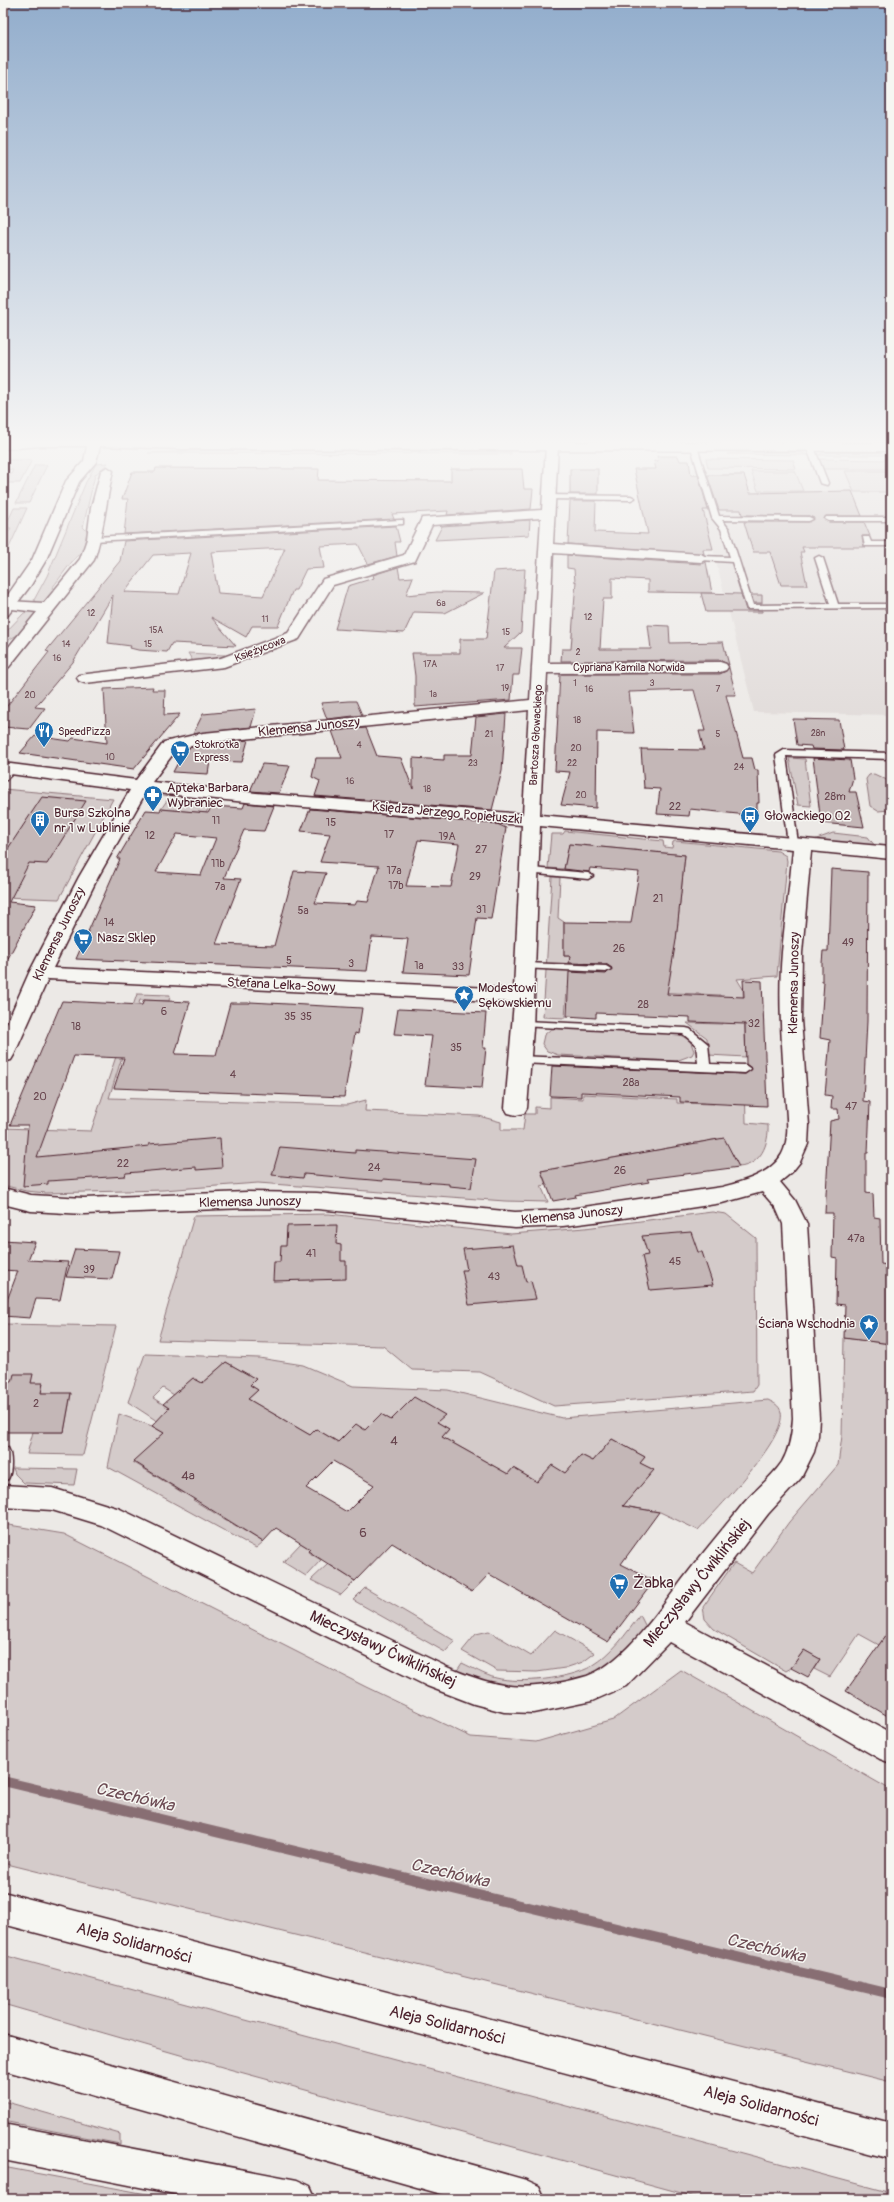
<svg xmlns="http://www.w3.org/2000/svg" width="894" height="2202" viewBox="0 0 894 2202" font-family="Pangolin,sans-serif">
<rect width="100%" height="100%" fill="#ece9e6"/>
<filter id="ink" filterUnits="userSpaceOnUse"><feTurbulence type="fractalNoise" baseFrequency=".025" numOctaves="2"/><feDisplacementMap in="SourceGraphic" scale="8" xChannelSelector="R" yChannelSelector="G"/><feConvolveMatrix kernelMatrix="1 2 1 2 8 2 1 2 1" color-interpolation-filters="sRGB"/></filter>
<g filter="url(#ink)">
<polygon fill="#e0dad8" points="693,469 891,470 891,715 754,712"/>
<g fill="#d4cbca" stroke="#8f757a">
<polygon points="209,450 511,452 511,454 148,453"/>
<polygon points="748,452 799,452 808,455 727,454"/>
<polygon points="824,452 891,452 891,455 819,455"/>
<polygon points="706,459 793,460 796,469 708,468"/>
<polygon points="818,459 891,460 891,469 823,469"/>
<polygon points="3,460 32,460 20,483 7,483 13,470 3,469"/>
<path d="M108,463L95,475L83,527L87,531L83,551C71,560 62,576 52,588L54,594L44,604H36L34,600L47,576L86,482L96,464Z"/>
<polygon points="35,465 47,465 29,503 16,503"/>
<polygon points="751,471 795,471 803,491 758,491"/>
<polygon points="845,471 888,471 891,477 891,492 854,492"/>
<polygon points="14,508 27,508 3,561 3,542 11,528 3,528 3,523 7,523"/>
<polygon points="35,610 38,612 21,633 10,639 3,647 3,635 24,613"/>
<path d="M188,653L225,655C215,659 202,665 192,660Z"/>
<polygon points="789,758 805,759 811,806 798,805"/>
<polygon points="874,774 887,780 891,801 890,810 878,811 870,806 866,779 869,775"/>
<polygon points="3,789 113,799 59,899 3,897"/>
<polygon points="168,799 211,803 206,813 161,809"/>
<polygon points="565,831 663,841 664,847 672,848 673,842 675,841 778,851 786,856 787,861 777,976 737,979 743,989 746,1057 708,1055 707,1038 687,1023 722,1024 720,995 567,988 565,1018 543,1017 552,877 560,877 558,918 564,922 564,956 594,957 676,940 685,855 569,844 564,869 548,868 551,834 563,834"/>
<polygon points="833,833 868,837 875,846 814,840"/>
<path d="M137,994L170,995L169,1001L140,1000L109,1098L347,1105L366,1100L365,1111L479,1116L501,1122V1130H523L525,1114H535V1107L550,1108V1097L583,1099V1094L677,1099V1103L714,1104V1078L745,1080L746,1123L768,1125C769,1144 761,1165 739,1167L731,1152H726L718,1139L541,1171L546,1185L541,1186L548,1202L505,1201L258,1183L163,1190L46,1193L26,1191L3,1185V1128L91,1131Z"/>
<polygon points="556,1028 676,1033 690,1040 694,1051 692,1055 676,1061 558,1055 547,1051 542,1044 544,1035 551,1029"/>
<polygon points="712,1212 726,1214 756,1238 757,1385 753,1391 554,1406 480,1372 412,1370 383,1346 158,1340 194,1216 329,1214 511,1234 585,1228"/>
<polygon points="3,1324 116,1326 83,1455 27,1454 33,1432 64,1432 71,1394 41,1393 43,1384 3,1382"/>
<polygon points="844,1338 891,1344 891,1627 879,1645 859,1634 830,1677 814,1669 820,1659 804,1650 791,1668 786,1671 714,1629 705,1619 703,1607 734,1563 752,1573 789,1522 838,1465 842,1436"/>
<path d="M145,1354L259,1358L303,1365L353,1386L448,1390L562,1418L768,1400C774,1403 779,1405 781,1412C787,1439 717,1509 698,1530L660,1512L623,1506L653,1470L640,1463L645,1457L612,1439L593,1461L581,1455L565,1473L552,1466L537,1482L513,1468L508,1474L442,1437L449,1429L437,1422L444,1415L414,1398L391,1420L381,1414L365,1430L356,1425L338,1442L316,1429L310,1435L248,1399L258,1390L250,1385L255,1379L226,1362L202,1383L193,1378L174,1395L163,1388L153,1398L172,1410L157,1421L128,1402Z"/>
<polygon points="119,1414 152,1426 164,1433 133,1462 183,1493 186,1491 196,1496 193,1500 263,1542 256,1548 108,1467"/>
<polygon points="13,1468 77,1469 74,1485 24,1483 15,1474"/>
<polygon points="3,1524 64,1534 366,1687 471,1737 536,1742 613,1720 681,1670 891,1790 891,2082 3,1863"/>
<polygon points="301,1543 310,1549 308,1552 321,1560 306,1576 283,1562"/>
<polygon points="328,1564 355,1581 341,1595 311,1580"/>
<polygon points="365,1588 455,1641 445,1652 353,1600"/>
<path d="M640,1615L646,1627L627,1652L589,1677L537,1688L486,1684L456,1672L462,1663C473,1668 484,1675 496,1678C520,1684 570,1679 592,1666C612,1654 626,1634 640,1615Z"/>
<polygon points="555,1630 595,1653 583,1662 565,1668 537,1672 497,1671 462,1651 476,1634 489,1631 531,1656"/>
<polygon points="3,1955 891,2193 891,2199 703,2199 229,2069 3,2004"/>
<polygon points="3,2101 120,2134 120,2144 3,2121"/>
<polygon points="3,2167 173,2199 3,2199"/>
</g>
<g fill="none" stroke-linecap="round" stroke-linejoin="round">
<polyline stroke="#886e73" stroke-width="10" points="3,1781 891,1994"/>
</g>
<g fill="#c4b7b7" stroke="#4a1f2b" fill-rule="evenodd">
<polygon points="657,456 678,456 680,461 689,461 691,475 698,475 708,510 703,510 713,549 703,549 704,554 568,544 570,501 596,501 595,532 648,534 634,469 656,469 654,461 658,461"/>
<polygon points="156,468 319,469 318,480 451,481 451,469 522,469 524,489 533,489 531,509 447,515 448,511 392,514 394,519 124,534 128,499 122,499 132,472 155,472"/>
<rect x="570" y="469" width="28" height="25"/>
<polygon points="707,475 744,475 750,493 852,491 862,516 826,516 824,519 829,522 864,522 870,536 862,536 864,547 802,547 804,552 800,552 807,585 781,585 770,552 753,552 744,522 809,522 814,518 809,516 742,515 741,510 719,510"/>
<polygon points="530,520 529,535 435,540 442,526"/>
<path d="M396,526L400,542H395L397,556L368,564L358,544L320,546L324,568L306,569L296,590H293L278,626H252L246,637L211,617L236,646L172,643L167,652L138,650L130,648L131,646L108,643L113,595L73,662L35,707L45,708L29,729L3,727V711L49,652L46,651L120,561L124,541ZM285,548L263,596L218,593L211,552ZM191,553L179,594L124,592L153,555Z"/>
<polygon points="567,555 701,564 706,562 712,593 648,592 648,580 612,578 612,599 603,599 600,649 651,649 648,625 669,626 670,643 723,642 729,665 720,660 561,661 562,649 571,649 576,581 575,582 574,569 567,568"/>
<polygon points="398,567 400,578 413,577 406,595 437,592 484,593 445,613 414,612 404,633 335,629 348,586 374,578 373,575"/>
<polygon points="525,569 521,632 504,648 522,648 519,675 513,675 511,700 415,707 415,676 412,653 460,653 460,639 486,639 494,571"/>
<polygon points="701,593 741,594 746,610 762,610 762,612 706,612"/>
<polygon points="751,595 762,595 762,603 754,603"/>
<polygon points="729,668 736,695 726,695 743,758 752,758 755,770 758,770 759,803 757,803 757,816 690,809 689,816 657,814 660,789 644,788 641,749 704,750 699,731 705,731 694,690 629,692 634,733 597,732 596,808 561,805 570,772 555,771 560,674 720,674 726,671"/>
<polygon points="153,687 152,690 165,690 164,715 180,714 134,769 20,753 35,736 70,741 73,738 107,743 104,689"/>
<polygon points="349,701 356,701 362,715 327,719 321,703"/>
<polygon points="256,709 251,727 193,734 203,714"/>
<polygon points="506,714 502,771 492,810 315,796 320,781 312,777 316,758 342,758 332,731 366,728 377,756 401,758 413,789 413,758 444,760 444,755 472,755 476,717"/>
<polygon points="793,719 839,720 844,750 812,749 811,746 797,745"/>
<polygon points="248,740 242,762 210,761 208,774 173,772 185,749 203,744"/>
<polygon points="813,758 850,760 853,778 849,792 856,792 864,827 821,823"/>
<polygon points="262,764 290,766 279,793 250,791"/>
<polygon points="42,797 86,801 47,864 29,863 9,902 36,905 3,968 3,856"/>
<path d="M245,803L274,806L264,831L244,830L235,851L224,878L241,879L216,944L274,946L294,871L326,873L315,903L355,905L357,901L368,902L379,866L320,862L330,834L301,831L310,809L497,824L506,828L491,919L477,918L469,975L403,972L408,939L372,937L367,971L76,959L120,859H117L146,810L160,811L161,809L208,813L212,806L243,808ZM177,834L216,838L201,875L156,872ZM418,840L459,844L451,887L406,886Z"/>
<polygon points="569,844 685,855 676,940 667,994 744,997 743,980 762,981 767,1106 680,1102 680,1097 581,1092 581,1097 550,1096 552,1066 745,1074 752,1069 746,1064 745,1024 690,1022 690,1017 596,1013 596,1018 567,1016 569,972 606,974 612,968 606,964 569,963 570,956 564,956 564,922 631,923 639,872 590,868 589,872 564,869"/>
<polygon points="831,869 868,872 867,1021 863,1101 870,1102 868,1153 866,1153 866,1193 873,1194 874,1217 880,1218 881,1264 888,1265 891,1344 844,1338 845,1305 836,1304 837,1258 832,1257 833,1213 825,1213 830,1121 839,1119 838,1109 831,1109 832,1096 825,1095 830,1040 820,1038 824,982 822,982 822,963 823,951 828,951"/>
<polygon points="144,1000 190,1002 175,1054 216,1055 230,1003 250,1003 250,1002 362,1008 358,1034 355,1033 344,1097 114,1088 124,1058 74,1056 37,1157 149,1146 149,1144 220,1138 222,1168 196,1170 196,1167 126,1173 125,1176 48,1181 48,1184 23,1186 28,1125 10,1125 62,1001 142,1005"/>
<polygon points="398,1009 486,1013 483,1048 486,1048 482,1088 425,1085 432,1036 394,1034"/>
<polygon points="724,1138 739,1167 647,1179 649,1182 575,1195 576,1197 553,1201 541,1171"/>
<polygon points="280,1147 355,1153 355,1150 476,1159 471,1188 449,1186 449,1184 383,1179 383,1181 304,1174 303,1178 272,1175"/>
<polygon points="337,1225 336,1244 341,1245 341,1261 346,1261 346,1279 273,1281 274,1262 280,1262 281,1246 286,1246 287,1226"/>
<polygon points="691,1232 698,1252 702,1252 713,1285 650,1290 642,1256 648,1255 642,1236"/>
<polygon points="3,1240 35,1242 28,1260 68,1262 60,1300 36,1299 30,1318 3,1316 3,1311 18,1271 3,1270"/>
<polygon points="513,1245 518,1265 522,1265 526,1282 531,1281 536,1299 469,1305 462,1270 467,1270 463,1249"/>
<polygon points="75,1249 119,1251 112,1279 66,1277"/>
<path d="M226,1362L256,1379L250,1385L258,1390L248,1399L310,1435L316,1429L338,1442L356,1424L365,1430L381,1414L391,1420L414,1397L445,1415L437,1422L449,1429L442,1437L508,1474L513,1468L537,1482L552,1465L565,1473L581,1455L593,1461L612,1439L645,1457L640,1463L654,1470L623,1506L659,1512L621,1564L654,1581L608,1642L489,1574L472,1592L392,1543L355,1581L308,1551L310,1549L276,1528L263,1542L133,1461L164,1433L152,1426L169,1408L163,1404L193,1378L202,1383ZM333,1461L374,1485L347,1512L306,1488Z"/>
<polygon points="14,1374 33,1374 31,1383 43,1383 41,1393 71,1393 64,1432 3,1432 3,1382 12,1382"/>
<polygon points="891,1628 891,1718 846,1691"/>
<polygon points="804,1650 820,1659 808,1677 791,1668"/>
</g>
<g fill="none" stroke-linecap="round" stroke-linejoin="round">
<defs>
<g id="lane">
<polygon points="804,440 811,440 828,483 827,485 820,483"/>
<polygon points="694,445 697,447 719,516 809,517 813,519 809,521 722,520 729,529 753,605 830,604 815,558 819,556 823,558 838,604 891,604 891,608 747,609 732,562 701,560 697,558 701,556 730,557 721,529 712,518 691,447"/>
<polygon points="545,495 631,496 635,498 631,500 548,499 545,499"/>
<polygon points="826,517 891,517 891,521 829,521 825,519"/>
<polygon points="400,520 403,520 403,524 94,541 90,539 94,537"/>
<polygon points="863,537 869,537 871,542 891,542 891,546 865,546"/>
<polygon points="784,750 891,753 891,759 786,756 798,843 793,846 788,843 776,755"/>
<polygon points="11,767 16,770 6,780 3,781 3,773"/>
<polygon points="531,868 588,873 593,876 588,879 527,873 527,869"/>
<polygon points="525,963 606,966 611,969 606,972 521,968 520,966"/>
<polygon points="523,1021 686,1028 690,1029 708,1044 710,1064 745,1065 751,1069 745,1073 520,1063 514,1059 516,1056 698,1063 696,1045 683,1034 519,1026 517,1024"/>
<path d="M3,1446L8,1448C12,1455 12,1472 8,1479L3,1481Z"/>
</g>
<g id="street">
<path d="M552,442L558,446L553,544L701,554L708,558L701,562L553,553L548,663L720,662L726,664L728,667L726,670L720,672L547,673L540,815L891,847V859L811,851L802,953L801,1020L809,1125L808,1144L800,1162L792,1172L780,1182L795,1200L807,1224L819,1418L818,1436L814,1452L801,1478L768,1514L685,1622L891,1733V1763L880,1759L812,1720L669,1642L626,1686L592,1701L534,1713L504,1712L474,1704L427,1686L101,1525L52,1510L3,1507V1485L52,1488L120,1509L449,1668C466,1675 485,1682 503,1685C528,1690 564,1683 587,1676C625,1663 662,1606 686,1575C704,1551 724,1528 743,1504C755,1490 772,1477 782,1462C790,1448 792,1433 793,1418L783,1224L776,1208L762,1192L722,1203L610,1220L563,1226L515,1228L317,1209L247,1208L84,1214L31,1211L3,1204V1188L31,1195L84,1198L247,1192L317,1193L515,1212L563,1210L722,1187C742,1182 771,1174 782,1154C791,1137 786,1111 785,1091C782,1045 778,998 782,952C785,918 790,884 793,849L540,826L533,1029L527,1108L524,1113L516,1115L508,1113L505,1108L514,1002L48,979L14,1055L11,1060L3,1062V1032L29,973L79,877L130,790L3,773V763L136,780L164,742L203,733L530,700L541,518L432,525L415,561L333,585L299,639L224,667L85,683L79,681L77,678L79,675L221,658L288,633L323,579L404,555L422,518L542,510L546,446ZM529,710L523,814L256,793L152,782L176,750L203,743ZM146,792L256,803L522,825L514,989L53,968L98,877Z"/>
<path d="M107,467L113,471C106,501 104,531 94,560L9,667L3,669V654L37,612L4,608L3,603L9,601L44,603L80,559L87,539L91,508L101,471Z"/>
</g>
<polygon id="secondary" points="14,440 891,443 891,451 182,449 100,446 96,462 79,482 46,560 31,585 8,615 3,616 3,602 32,560 66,481 84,461 87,446 41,446 3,449 3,441"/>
<g id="primary">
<polygon points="3,1892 891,2123 891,2159 3,1924"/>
<polygon points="3,2034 526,2180 539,2186 545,2199 459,2199 3,2070"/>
<polygon points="3,2124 297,2180 310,2186 316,2199 200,2199 3,2160"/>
</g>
</defs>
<use href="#lane" stroke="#4a1f2b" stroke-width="3"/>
<use href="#street" stroke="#4a1f2b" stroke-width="3"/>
<use href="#secondary" stroke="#4a1f2b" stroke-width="3"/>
<use href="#primary" stroke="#4a1f2b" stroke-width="3"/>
<use href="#lane" fill="#f6f6f2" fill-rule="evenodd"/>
<use href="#street" fill="#f6f6f2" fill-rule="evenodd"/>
<use href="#secondary" fill="#f6f6f2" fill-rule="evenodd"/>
<use href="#primary" fill="#f6f6f2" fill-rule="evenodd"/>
</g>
</g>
<linearGradient id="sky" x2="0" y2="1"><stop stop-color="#92adcc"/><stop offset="0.59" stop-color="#f6f5f4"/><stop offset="1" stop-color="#f6f5f4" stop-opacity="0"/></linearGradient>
<rect width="894" height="749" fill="url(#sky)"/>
<defs>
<symbol id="restaurant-pin" viewBox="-11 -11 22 30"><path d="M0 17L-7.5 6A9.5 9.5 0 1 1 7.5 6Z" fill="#1f6fb2" stroke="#f6f6f2"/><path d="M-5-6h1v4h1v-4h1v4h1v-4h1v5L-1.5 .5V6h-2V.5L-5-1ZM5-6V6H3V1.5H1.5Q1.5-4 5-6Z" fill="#fff"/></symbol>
<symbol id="supermarket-pin" viewBox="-11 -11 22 30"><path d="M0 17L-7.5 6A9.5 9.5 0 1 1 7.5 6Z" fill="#1f6fb2" stroke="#f6f6f2"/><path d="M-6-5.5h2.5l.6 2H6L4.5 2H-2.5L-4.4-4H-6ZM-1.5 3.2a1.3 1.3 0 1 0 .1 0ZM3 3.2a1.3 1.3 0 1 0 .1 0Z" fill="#fff"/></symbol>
<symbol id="pharmacy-pin" viewBox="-11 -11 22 30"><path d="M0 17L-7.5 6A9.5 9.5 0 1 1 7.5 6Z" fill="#1f6fb2" stroke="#f6f6f2"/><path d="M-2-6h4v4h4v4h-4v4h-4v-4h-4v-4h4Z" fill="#fff"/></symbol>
<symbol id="bus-pin" viewBox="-11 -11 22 30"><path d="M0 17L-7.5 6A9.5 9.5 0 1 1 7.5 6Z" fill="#1f6fb2" stroke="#f6f6f2"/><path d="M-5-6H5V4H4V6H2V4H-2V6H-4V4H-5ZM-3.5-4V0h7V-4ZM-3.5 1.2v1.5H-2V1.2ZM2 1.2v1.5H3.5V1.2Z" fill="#fff"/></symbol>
<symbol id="building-pin" viewBox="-11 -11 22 30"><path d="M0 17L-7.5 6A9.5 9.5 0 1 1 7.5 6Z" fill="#1f6fb2" stroke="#f6f6f2"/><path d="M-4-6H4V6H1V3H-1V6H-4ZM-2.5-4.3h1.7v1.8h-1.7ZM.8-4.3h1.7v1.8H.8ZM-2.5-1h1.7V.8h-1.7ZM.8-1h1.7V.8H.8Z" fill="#fff"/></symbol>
<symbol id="sight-pin" viewBox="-11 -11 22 30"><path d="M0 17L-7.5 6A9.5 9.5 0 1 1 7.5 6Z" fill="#1f6fb2" stroke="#f6f6f2"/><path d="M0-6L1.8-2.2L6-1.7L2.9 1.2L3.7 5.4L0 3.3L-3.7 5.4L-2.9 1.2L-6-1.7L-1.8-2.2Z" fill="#fff"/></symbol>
</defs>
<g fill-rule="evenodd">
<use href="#restaurant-pin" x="33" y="720" width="22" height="30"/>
<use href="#supermarket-pin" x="169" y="739" width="22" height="30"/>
<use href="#pharmacy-pin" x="142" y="784" width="22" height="30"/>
<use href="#bus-pin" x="739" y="805" width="22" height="30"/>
<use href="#building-pin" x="29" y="809" width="22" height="30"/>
<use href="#supermarket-pin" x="72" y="927" width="22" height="30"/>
<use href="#sight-pin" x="453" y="984" width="22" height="30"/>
<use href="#sight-pin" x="858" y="1313" width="22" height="30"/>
<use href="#supermarket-pin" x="608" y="1572" width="22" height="30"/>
</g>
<g text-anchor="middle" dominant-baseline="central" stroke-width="3" stroke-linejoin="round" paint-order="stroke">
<g font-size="9" fill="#68454e">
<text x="441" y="603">6a</text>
<text x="91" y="613">12</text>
<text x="588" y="617">12</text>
<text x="265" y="619">11</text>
<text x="156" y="630">15A</text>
<text x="506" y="632">15</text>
<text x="66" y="644">14</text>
<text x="148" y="644">15</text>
<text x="578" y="652">2</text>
<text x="57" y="658">16</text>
<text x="430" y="664">17A</text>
<text x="500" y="668">17</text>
<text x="575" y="683">1</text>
<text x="652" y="683">3</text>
<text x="505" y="688">19</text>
<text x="589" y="689">16</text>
<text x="718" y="689">7</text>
<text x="433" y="694">1a</text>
<text x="30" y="695">20</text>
<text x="577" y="720">18</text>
<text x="818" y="733">28n</text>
<text x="489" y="734">21</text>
<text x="718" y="734">5</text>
<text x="359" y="745">4</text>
<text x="576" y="748">20</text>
<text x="110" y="757">10</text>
<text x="473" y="763">23</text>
<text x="572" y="763">22</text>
<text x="739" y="767">24</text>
<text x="350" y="781">16</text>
<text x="427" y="789">18</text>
<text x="581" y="795">20</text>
</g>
<g font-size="11" fill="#4a1f2b" stroke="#f6f6f2">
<text transform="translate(260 649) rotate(-21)">Księżycowa</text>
<text x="629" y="667">Cypriana Kamila Norwida</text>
<text transform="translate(536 735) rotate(-87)">Bartosza Głowackiego</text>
</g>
<g font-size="11" fill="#4a1f2b" stroke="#f6f6f2" text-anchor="start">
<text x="58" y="731">SpeedPizza</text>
<text x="194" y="744">Stokrotka<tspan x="194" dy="13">Express</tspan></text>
</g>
<g font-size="11" fill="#68454e">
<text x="835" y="796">28m</text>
<text x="675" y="806">22</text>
<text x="216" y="820">11</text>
<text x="331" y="822">15</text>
<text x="389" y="834">17</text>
<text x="150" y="835">12</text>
<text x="447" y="836">19A</text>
<text x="481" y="849">27</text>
<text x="218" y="863">11b</text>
<text x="394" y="870">17a</text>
<text x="475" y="876">29</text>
<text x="396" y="885">17b</text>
<text x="220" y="886">7a</text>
<text x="658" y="898">21</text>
<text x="481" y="909">31</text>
<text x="303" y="910">5a</text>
<text x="109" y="922">14</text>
<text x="848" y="942">49</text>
<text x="619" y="948">26</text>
<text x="289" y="960">5</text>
<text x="351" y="963">3</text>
<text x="419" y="965">1a</text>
<text x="458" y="966">33</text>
<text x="643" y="1004">28</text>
<text x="164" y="1011">6</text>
<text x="290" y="1016">35</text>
<text x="306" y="1016">35</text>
<text x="754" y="1023">32</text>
<text x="76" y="1026">18</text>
<text x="456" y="1047">35</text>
<text x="233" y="1074">4</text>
<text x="631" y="1082">28a</text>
<text x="40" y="1096">20</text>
<text x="851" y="1106">47</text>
<text x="123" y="1163">22</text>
<text x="374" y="1167">24</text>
<text x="620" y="1170">26</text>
<text x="856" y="1238">47a</text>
<text x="311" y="1253">41</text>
<text x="675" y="1261">45</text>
<text x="89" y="1269">39</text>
<text x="494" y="1276">43</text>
<text x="36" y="1403">2</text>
</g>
<g font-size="13" fill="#4a1f2b" stroke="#f6f6f2">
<text transform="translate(309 727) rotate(-6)">Klemensa Junoszy</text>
<text transform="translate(447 813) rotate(5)">Księdza Jerzego Popiełuszki</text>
<text transform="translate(59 934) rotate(-64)">Klemensa Junoszy</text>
<text transform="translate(794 983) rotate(-89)">Klemensa Junoszy</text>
<text transform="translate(281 985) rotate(3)">Stefana Lelka-Sowy</text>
<text transform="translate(250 1202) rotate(-1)">Klemensa Junoszy</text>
<text transform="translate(572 1215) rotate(-6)">Klemensa Junoszy</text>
</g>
<g font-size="13" fill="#4a1f2b" stroke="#f6f6f2" text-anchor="start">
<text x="167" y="788">Apteka Barbara<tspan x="167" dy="15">Wybraniec</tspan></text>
<text x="54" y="813">Bursa Szkolna<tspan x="54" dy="15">nr 1 w Lublinie</tspan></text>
<text x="764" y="816">Głowackiego 02</text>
<text x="97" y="938">Nasz Sklep</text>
<text x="478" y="988">Modestowi<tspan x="478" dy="15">Sękowskiemu</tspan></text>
<text x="855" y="1324" text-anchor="end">Ściana Wschodnia</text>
</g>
<g font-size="13" fill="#68454e">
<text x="394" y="1441">4</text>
<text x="188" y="1476">4a</text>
<text x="363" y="1533">6</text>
</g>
<g font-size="16" fill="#4a1f2b" stroke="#f6f6f2" text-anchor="start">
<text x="633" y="1583">Żabka</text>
</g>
<g font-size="16" fill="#4a1f2b" stroke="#f6f6f2">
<text transform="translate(697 1583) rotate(-51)">Mieczysławy Ćwiklińskiej</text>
<text transform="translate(383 1649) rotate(25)">Mieczysławy Ćwiklińskiej</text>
<text transform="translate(134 1943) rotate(15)">Aleja Solidarności</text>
<text transform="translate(447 2025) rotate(14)">Aleja Solidarności</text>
<text transform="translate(761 2106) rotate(15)">Aleja Solidarności</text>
</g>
<g font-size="17" font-style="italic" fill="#6e4d55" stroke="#f6f6f2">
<text transform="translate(135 1797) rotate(13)">Czechówka</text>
<text transform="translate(450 1873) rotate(13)">Czechówka</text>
<text transform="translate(766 1948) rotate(13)">Czechówka</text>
</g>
</g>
<rect width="894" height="2202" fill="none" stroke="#f6f6f2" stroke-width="16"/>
<rect x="8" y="8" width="878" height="2186" fill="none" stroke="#4a1f2b" stroke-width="1.5" filter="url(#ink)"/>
</svg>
